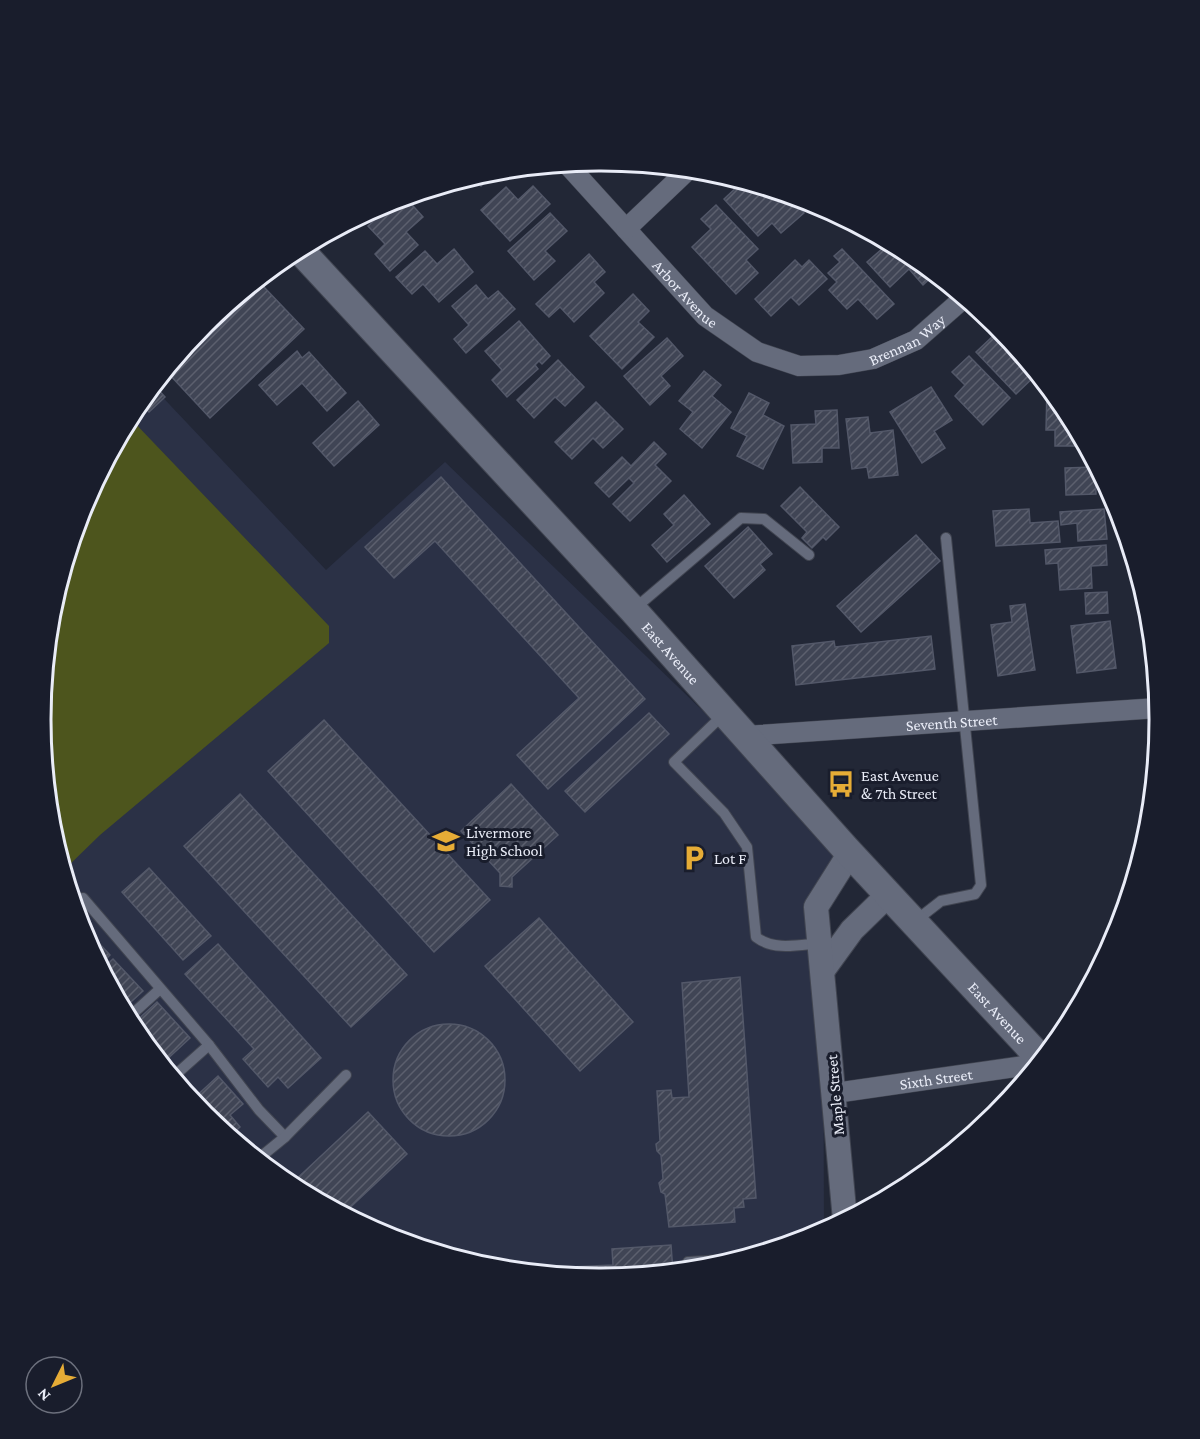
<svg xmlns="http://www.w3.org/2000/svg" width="1200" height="1439" viewBox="0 0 1200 1439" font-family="'Crimson Pro',serif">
<defs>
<pattern id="building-hatch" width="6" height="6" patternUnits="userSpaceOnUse" patternTransform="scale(1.5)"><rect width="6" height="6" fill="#404555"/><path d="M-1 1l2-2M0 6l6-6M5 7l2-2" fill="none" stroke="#5c606e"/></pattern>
</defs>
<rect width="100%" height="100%" fill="#222736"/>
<polygon fill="#2b3146" points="153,387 326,570 445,462 850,853 816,907 823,970 824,1231 709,1268 600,1279 491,1268 386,1236 289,1185 204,1115 135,1030 83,933 51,828 41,720 51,610 83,505 135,408"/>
<polygon fill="#4d551d" points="130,418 329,626 329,643 100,835 64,870 51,828 41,720 51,610 83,505"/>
<g fill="url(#building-hatch)" stroke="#535869" stroke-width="1.5">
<polygon points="500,170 481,186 472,176 491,171"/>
<polygon points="462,180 453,188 449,184"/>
<polygon points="740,184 747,192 755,185 788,195 804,213 781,233 772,223 758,236 724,199"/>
<polygon points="533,186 550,204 510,241 481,210 506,187 518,200"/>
<polygon points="405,197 423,217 406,232 418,245 390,271 375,254 385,244 368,226 398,199"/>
<polygon points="716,205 758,249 746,260 758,273 736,294 692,247 711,229 701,219"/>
<polygon points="550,213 567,231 545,251 555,261 534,280 508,251"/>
<polygon points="875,235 911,254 935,274 923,285 909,269 890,287 867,262 883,248 873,237"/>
<polygon points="454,249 473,272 439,302 423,284 412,294 396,277 425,251 437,264"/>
<polygon points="842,249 894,304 877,319 858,299 847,309 829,290 837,282 828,273 840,262 834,256"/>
<polygon points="589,254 605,272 594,282 604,293 574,322 560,307 549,317 536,304"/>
<polygon points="795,260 802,267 809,260 827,279 799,305 791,297 771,316 755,299"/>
<polygon points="476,285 488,299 498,291 515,309 466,353 454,339 469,325 452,306"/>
<polygon points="263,286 304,329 210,418 169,374"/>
<polygon points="633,294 649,311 638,322 654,337 622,369 590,336"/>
<polygon points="519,321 550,356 542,364 539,361 535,365 538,369 507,397 492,380 502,370 485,351"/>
<polygon points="993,336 1014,359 1020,353 1037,374 1016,394 976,352"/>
<polygon points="667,338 683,356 661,376 670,386 650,405 624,376"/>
<polygon points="297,351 302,358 309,352 346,393 327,411 302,383 277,405 259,385"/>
<polygon points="969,356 1010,398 983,425 955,396 965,385 952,372"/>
<polygon points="558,360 584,387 565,406 555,397 534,418 517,400"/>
<polygon points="704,371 721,385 712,396 731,412 702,448 680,429 693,412 679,401"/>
<polygon points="154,385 165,397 149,412 139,403"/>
<polygon points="931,387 952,420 934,431 945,448 922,463 890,412"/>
<polygon points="1047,388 1065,409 1085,446 1055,446 1055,430 1046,430"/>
<polygon points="749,393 769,403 763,415 784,426 763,469 737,456 747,436 731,428"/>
<polygon points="358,401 379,425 334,466 313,443"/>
<polygon points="596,402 623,429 603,448 593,438 572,459 555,442"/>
<polygon points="837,410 839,448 822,448 822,462 793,463 791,425 816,424 815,411"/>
<polygon points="868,417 870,433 893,430 898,475 869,478 867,467 852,469 846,419"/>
<polygon points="654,442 666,454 655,465 671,481 630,521 613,504 634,483 629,478 609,497 595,483 622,457 631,466"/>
<polygon points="1095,467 1096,494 1066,495 1065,468"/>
<polygon points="441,477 645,699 548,789 517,755 579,698 435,541 394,578 365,547"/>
<polygon points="800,487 839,527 826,540 823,537 812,548 802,538 807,532 781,506"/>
<polygon points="684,495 710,524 667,562 652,545 674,525 664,514"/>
<polygon points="1029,509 1030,523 1058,521 1060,542 996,546 993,511"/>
<polygon points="1104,509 1107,539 1078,541 1077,523 1061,525 1060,512"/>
<polygon points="748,527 772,554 760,564 765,570 734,598 705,566"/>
<polygon points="916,535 940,561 861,632 837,606"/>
<polygon points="1106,545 1107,565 1091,566 1092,588 1060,590 1058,563 1046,564 1045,550"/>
<polygon points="1107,592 1108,613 1086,614 1085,593"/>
<polygon points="1025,604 1035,670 998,676 991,625 1012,622 1010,606"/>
<polygon points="1110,621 1116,668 1077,673 1071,626"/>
<polygon points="931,636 935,669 796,685 792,646 834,641 835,647"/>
<polygon points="649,713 669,734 585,812 565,791"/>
<polygon points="324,720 490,900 434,952 268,771"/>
<polygon points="511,784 558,835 512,877 512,887 500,886 500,873 461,831"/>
<polygon points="240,794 407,975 351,1027 184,846"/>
<polygon points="149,868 211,936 183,960 122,892"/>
<polygon points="539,918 633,1022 580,1071 485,966"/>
<polygon points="80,923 110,955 100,965 83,933"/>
<polygon points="218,944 321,1058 288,1088 278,1077 268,1087 243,1059 254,1049 185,974"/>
<polygon points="113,959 143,991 123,1009 102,969"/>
<polygon points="740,977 756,1198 743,1199 744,1207 734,1208 735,1222 669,1227 665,1194 661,1192 659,1183 663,1179 661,1155 657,1151 656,1144 660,1141 657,1091 671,1090 672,1098 689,1097 682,983"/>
<polygon points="157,1002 190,1038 162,1064 132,1025"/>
<circle cx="449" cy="1080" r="56"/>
<polygon points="218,1076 243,1104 230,1115 240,1127 230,1136 204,1115 192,1100"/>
<polygon points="368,1112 407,1154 343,1214 290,1185"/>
<polygon points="671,1245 673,1272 600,1279 572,1276 571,1267 613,1265 612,1249"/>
</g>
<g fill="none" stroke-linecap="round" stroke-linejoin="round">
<defs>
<g id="service">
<polyline points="633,610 741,518 764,519 809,555"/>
<path d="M725,713L674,762L724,813L747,847L756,937C774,951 798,945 820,943"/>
<polyline points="75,906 83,898 209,1045 173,1077"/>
<polyline points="914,922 941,901 975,894 981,885 946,538"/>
<polyline points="128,1018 160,989"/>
<polyline points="209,1045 259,1110 285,1137"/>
<polyline points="258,1159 285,1137 346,1075"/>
<polyline points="685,1271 688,1262 740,1259"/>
</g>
<g id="minor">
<path id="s1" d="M566,163L705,316L757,352L799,366L839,365L873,359L916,340L964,298"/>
<polyline points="626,229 689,169"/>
<path id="s2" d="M745,736L1158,708"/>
<path id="s3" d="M835,1093L1037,1064"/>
</g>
<g id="tertiary">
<polyline points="823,970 852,930 889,894"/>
<polyline points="845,1220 816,907 850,853"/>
</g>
<g id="secondary">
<path id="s4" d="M299,249L633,610L845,848L1041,1059"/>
</g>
</defs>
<use href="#service" stroke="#414551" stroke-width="12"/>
<use href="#minor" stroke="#414551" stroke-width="21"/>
<use href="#tertiary" stroke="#414551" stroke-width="26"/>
<use href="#secondary" stroke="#414551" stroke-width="30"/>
<use href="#service" stroke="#656b7c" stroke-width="10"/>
<use href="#minor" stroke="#656b7c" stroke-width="20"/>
<use href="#tertiary" stroke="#656b7c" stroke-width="24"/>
<use href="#secondary" stroke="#656b7c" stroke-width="28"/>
</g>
<defs>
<symbol id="bus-bare" viewBox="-9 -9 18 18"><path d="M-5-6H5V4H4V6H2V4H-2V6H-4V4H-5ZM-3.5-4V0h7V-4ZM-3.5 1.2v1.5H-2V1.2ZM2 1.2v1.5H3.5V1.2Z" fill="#e6ac36" stroke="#191d2c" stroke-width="2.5" paint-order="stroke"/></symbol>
<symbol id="school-bare" viewBox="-9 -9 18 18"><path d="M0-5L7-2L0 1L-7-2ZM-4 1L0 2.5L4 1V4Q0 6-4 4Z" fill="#e6ac36" stroke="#191d2c" stroke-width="2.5" paint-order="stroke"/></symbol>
<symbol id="parking-bare" viewBox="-9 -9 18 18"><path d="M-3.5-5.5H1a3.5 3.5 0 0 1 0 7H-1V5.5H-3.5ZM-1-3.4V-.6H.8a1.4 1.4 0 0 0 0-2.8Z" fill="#e6ac36" stroke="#191d2c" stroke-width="2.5" paint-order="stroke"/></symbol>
</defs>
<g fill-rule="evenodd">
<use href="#bus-bare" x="822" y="765" width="38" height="38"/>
<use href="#school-bare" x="427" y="822" width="38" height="38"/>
<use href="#parking-bare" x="675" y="839" width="38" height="38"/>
</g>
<g text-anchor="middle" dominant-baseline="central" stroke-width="6" stroke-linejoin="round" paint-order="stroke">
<g font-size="16" fill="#e9ecf7" stroke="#191d2c">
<text stroke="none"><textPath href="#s1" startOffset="177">Arbor Avenue</textPath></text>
<text stroke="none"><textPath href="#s1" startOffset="428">Brennan Way</textPath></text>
<text stroke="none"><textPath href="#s4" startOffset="549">East Avenue</textPath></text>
<text stroke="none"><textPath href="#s2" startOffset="207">Seventh Street</textPath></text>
<text stroke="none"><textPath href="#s4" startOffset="1035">East Avenue</textPath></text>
<text stroke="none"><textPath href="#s3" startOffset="102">Sixth Street</textPath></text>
<text transform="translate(835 1095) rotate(-95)">Maple Street</text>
</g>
<g font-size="16" fill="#e9ecf7" stroke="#191d2c" text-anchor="start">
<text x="861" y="775">East Avenue<tspan x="861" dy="18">&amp; 7th Street</tspan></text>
<text x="466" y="832">Livermore<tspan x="466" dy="18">High School</tspan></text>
<text x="714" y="858">Lot F</text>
</g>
</g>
<path d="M0 0H1200V1439H0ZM599 171H601A548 548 0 0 1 1149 719V720A548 548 0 0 1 601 1268H599A548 548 0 0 1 51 720V719A548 548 0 0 1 599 171Z" fill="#191d2c" fill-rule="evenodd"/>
<path fill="none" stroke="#e9ecf7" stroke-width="3" d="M599 171H601A548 548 0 0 1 1149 719V720A548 548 0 0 1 601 1268H599A548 548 0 0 1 51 720V719A548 548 0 0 1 599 171Z"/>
<g transform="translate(54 1385) rotate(227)"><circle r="28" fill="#191d2c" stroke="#6c707d" stroke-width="1.5"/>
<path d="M0-4.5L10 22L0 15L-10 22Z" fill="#e6ac36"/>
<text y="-9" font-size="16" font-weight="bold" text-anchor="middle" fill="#e9ecf7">N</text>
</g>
</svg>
